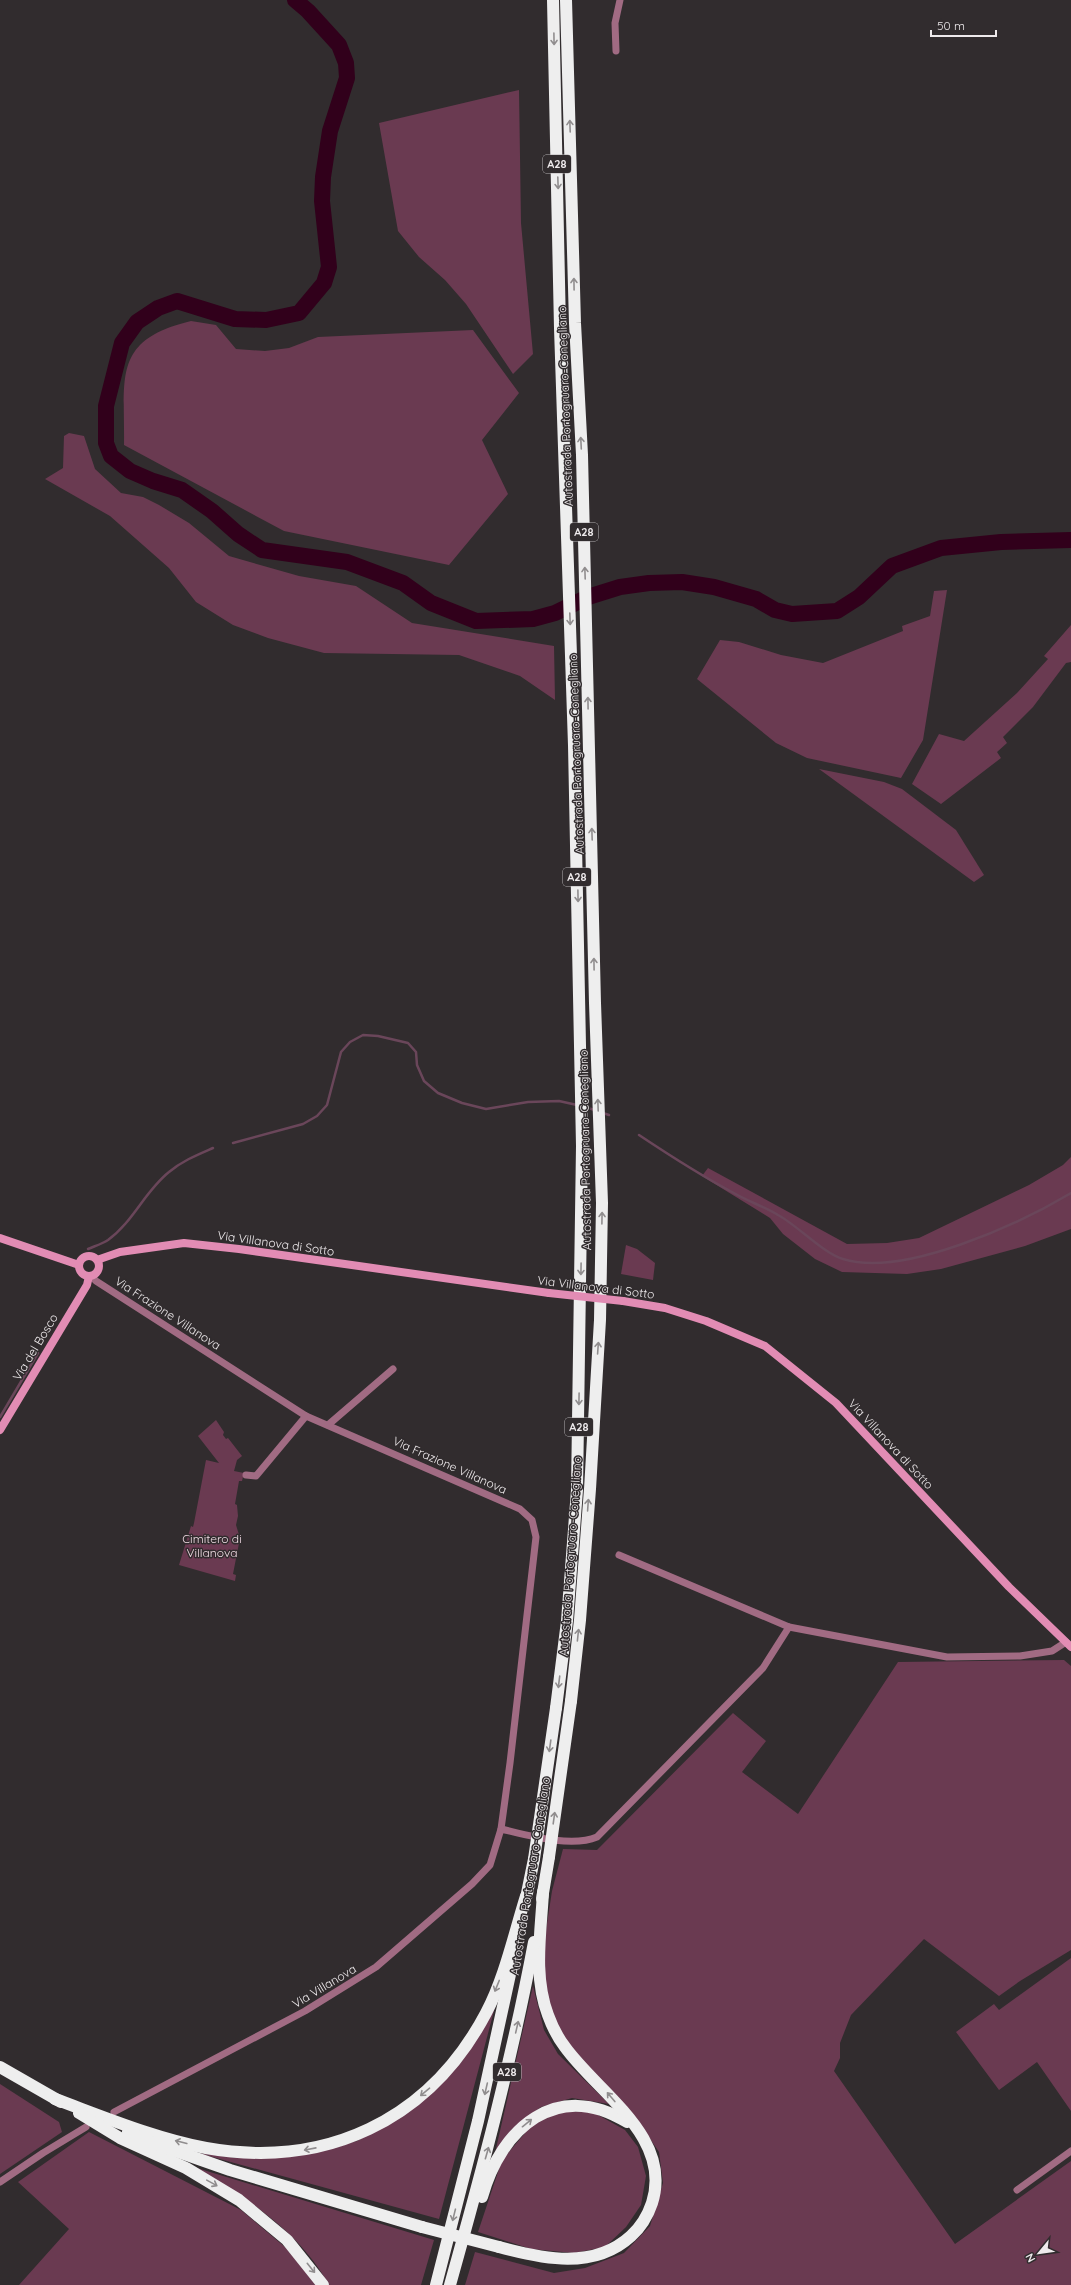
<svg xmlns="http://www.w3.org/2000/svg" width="1071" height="2285" viewBox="0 0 1071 2285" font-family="Quicksand,sans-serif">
<rect width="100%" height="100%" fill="#312c2e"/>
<g fill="#6a3a51">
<polygon points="519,90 521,223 533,354 513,374 466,304 445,280 419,257 398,231 379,123"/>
<path d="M191,321L216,325L236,349L265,351L289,348L318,337L473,330L519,393L482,440L508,494L449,565L284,531L124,445C125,377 112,340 191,321Z"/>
<polygon points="69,433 84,436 95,469 121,493 143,497 159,505 189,523 229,556 299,576 356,586 412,623 554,646 555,700 520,676 459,655 324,653 268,638 233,625 196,602 169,568 110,516 45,479 63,468 64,436"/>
<polygon points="947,590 923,740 901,778 807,758 776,743 697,679 720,640 739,642 781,655 823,663 903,631 902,626 930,616 934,591"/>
<polygon points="1071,625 1071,662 1066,663 1033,707 1003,737 1007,743 997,752 1001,758 941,804 912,784 939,734 964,741 1017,693 1048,659 1044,656"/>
<polygon points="819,769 884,782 902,789 956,830 984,875 974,882"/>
<polygon points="1071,1157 1071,1229 1025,1246 941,1269 907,1274 842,1272 815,1259 783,1234 770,1218 702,1176 708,1168 847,1244 887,1243 919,1238 1029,1185 1063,1165"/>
<polygon points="626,1245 637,1249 655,1263 653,1280 621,1274"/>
<polygon points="216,1420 224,1432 223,1435 226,1439 228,1438 242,1456 237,1460 234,1471 244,1473 242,1481 239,1481 235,1504 237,1505 238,1516 236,1525 240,1538 233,1574 236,1575 235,1581 179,1565 191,1526 193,1527 194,1523 206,1460 219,1463 198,1436"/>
<polygon points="1064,1660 1071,1666 1071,1950 1020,1981 999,1996 924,1939 851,2015 840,2043 840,2058 834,2071 955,2244 1071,2161 1071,2285 465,2285 475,2252 554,2273 585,2268 624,2253 650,2226 663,2183 659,2152 635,2117 572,2049 552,2017 545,1994 544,1943 552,1891 563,1849 597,1850 733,1713 766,1741 742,1772 798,1814 898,1662"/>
<polygon points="1071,1958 1071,2111 1037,2062 999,2090 956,2032 994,2004 999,2010"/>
<polygon points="533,1986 544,2030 558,2054 609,2104 572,2098 541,2107 512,2129 495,2153"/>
<polygon points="495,2007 439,2219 198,2153 237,2158 295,2156 357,2141 407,2111 462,2061"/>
<polygon points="0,2084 59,2122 62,2132 0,2174"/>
<polygon points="591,2111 625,2130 638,2147 646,2176 641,2205 626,2227 605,2247 574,2253 531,2249 478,2232 502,2160 531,2126 558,2112"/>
<polygon points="89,2132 241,2210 285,2247 317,2285 19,2285 69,2229 18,2182"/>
<path d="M197,2168L434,2240L421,2285H329C299,2231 248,2200 197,2168Z"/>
</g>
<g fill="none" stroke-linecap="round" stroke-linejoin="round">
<g stroke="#6a465a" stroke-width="2.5">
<polyline points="584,1107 595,1110"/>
<polyline points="603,1113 609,1115"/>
<path d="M639,1135C669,1155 700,1175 732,1192C747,1201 763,1206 778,1215C797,1225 824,1254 843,1259C903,1278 1019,1224 1071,1193"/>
<polyline points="233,1143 303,1124 317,1116 327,1105 341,1052 350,1042 363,1035 378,1036 408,1043 416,1052 417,1065 424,1081 438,1093 462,1103 486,1109 528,1102 559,1101 577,1105"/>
<path d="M88,1249C95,1246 102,1244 108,1240C133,1222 145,1191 169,1172C182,1161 197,1155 213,1148"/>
<polyline points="0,1417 38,1353"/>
</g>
<polyline stroke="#31001b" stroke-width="16" points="295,0 308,11 339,45 346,63 347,78 330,131 323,177 322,201 329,267 324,283 299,313 266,320 235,319 177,301 158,308 137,322 122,343 106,406 106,443 111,456 130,471 153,481 182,490 212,511 238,534 262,550 347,562 403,583 431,603 476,621 533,619 555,613 588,597 620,587 649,583 682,582 714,587 756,599 775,610 792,614 837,611 859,597 892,566 941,548 1001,542 1071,540"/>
<g stroke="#a16b83" stroke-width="7">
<polyline points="616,51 615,23 620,0"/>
<polyline points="91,1276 96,1281 306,1416 520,1509 532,1520 536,1537 510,1763 501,1829 490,1865 472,1884 376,1967 305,2011 114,2112"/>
<polyline points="328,1425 393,1369"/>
<polyline points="246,1475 256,1476 306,1416"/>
<polyline points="619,1555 789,1627 947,1657 1020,1656 1052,1651 1066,1642"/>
<path d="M501,1829C527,1835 571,1848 597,1837L763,1668L789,1627"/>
<polyline points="0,2182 43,2153 86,2127"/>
<polyline points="1017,2190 1071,2151"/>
</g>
<g stroke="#e28cb4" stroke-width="8">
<polyline points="0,1238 79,1265"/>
<circle cx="89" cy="1266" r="10"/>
<polyline points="97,1260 120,1252 184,1243 239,1249 549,1293"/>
<polyline points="623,1301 665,1308 706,1321 765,1346 836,1403 1009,1587 1071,1647"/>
<polyline points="0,1430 87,1285 89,1276"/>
</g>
<g stroke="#eee" stroke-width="12">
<polyline points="553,0 560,328 574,745 582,1146 577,1490 567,1621 556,1708"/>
<polyline points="566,0 575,323 582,455 595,1003 602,1203 600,1320 590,1489 580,1620 571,1701"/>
<polyline points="542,1899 549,1857"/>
<polyline points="525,1903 534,1859"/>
<polyline points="0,2067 61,2102"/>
<path d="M55,2099C104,2117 154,2138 206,2148C325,2169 429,2121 486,2013C505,1977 514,1934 526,1896"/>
<polyline points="79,2113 120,2138 186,2168 239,2200 287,2240 323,2285"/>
<polyline points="128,2132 150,2142 230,2170 422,2227"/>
<path d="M482,2197C501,2128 557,2079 627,2122"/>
<path d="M499,2247C543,2259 594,2270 631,2236C641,2227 648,2215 652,2203C673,2137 598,2093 565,2047C558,2038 552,2026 548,2015C533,1976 541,1932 543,1892"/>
<polyline points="436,2285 478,2121 514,1956"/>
<path d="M450,2285C482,2171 512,2059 534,1942"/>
</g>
<polyline stroke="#e28cb4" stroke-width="8" points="549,1293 623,1301"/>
<g stroke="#eee" stroke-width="12">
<polyline points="549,1857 571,1701"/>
<polyline points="534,1859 556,1708"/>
<polyline points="422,2227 499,2247"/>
</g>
</g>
<defs><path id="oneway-shaft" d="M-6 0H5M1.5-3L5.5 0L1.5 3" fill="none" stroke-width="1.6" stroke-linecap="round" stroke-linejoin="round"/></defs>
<g stroke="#908d8e">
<use href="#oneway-shaft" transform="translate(554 39) rotate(89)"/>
<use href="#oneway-shaft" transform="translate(570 126) rotate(-92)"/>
<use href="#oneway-shaft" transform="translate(558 183) rotate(88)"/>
<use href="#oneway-shaft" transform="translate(574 284) rotate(-91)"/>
<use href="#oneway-shaft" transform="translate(581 443) rotate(-93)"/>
<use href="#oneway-shaft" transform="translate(585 573) rotate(-92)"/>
<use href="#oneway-shaft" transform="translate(570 619) rotate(88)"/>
<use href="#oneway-shaft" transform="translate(588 703) rotate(-91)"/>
<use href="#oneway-shaft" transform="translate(592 834) rotate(-92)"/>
<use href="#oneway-shaft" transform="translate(578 896) rotate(89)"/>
<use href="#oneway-shaft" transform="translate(594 964) rotate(-91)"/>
<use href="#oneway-shaft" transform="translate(598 1105) rotate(-92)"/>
<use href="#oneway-shaft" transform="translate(602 1218) rotate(-89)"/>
<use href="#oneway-shaft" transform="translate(581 1269) rotate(91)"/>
<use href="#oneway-shaft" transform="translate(598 1348) rotate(-86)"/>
<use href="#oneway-shaft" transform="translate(579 1399) rotate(91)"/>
<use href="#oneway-shaft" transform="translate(588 1505) rotate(-86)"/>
<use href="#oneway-shaft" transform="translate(578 1635) rotate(-84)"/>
<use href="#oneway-shaft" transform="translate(559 1682) rotate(97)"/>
<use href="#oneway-shaft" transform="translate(550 1746) rotate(98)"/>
<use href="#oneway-shaft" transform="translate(554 1818) rotate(-82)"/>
<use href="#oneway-shaft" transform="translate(497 1986) rotate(112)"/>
<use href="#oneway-shaft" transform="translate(517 2027) rotate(-77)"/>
<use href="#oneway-shaft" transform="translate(486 2089) rotate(103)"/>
<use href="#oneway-shaft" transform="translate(425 2092) rotate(140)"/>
<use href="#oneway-shaft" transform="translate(611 2097) rotate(-130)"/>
<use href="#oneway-shaft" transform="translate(527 2123) rotate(-39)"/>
<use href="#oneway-shaft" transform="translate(181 2142) rotate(-166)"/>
<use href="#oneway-shaft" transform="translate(310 2149) rotate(169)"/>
<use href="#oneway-shaft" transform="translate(487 2153) rotate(-74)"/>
<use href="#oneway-shaft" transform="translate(212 2183) rotate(29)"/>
<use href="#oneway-shaft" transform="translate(454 2215) rotate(104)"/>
<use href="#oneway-shaft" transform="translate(311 2268) rotate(51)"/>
</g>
<g text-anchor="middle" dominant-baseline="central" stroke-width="3" stroke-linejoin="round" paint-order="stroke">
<g fill="#312c2e" stroke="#b5b1b3" stroke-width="1">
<rect x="543" y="155" width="28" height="18" rx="3"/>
<rect x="570" y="523" width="28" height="18" rx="3"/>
<rect x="563" y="868" width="28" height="18" rx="3"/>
<rect x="565" y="1418" width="28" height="18" rx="3"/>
<rect x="493" y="2063" width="28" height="18" rx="3"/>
</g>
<g font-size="11" font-weight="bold" fill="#eeeaec">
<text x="557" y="164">A28</text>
<text x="584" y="532">A28</text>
<text x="577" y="877">A28</text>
<text x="579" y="1427">A28</text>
<text x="507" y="2072">A28</text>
</g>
<g font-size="12" fill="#eeeaec" stroke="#312c2e">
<text transform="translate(565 406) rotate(-92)">Autostrada Portogruaro-Conegliano</text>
<text transform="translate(576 754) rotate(-92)">Autostrada Portogruaro-Conegliano</text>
<text transform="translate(585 1150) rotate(-91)">Autostrada Portogruaro-Conegliano</text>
<text transform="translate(276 1243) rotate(8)">Via Villanova di Sotto</text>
<text transform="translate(596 1287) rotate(7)">Via Villanova di Sotto</text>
<text transform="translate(168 1313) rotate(33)">Via Frazione Villanova</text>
<text transform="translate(35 1347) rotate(-59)">Via del Bosco</text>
<text transform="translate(891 1444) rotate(47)">Via Villanova di Sotto</text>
<text transform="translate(450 1465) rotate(24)">Via Frazione Villanova</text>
<text transform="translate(570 1556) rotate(-86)">Autostrada Portogruaro-Conegliano</text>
<text transform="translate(530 1876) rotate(-81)">Autostrada Portogruaro-Conegliano</text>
<text transform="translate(324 1986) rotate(-31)">Via Villanova</text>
</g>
<g font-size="12" fill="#f3dde6" stroke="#312c2e">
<text x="212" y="1538">Cimitero di<tspan x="212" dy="14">Villanova</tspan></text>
</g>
</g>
<g transform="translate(1039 2253) rotate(241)" stroke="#312c2e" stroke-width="3" paint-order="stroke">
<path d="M0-3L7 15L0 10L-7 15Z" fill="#eeeaec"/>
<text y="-6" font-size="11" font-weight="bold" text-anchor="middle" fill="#eeeaec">N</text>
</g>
<path d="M931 30v6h65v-6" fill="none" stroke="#eeeaec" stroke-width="2"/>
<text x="937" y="30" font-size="12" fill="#eeeaec" stroke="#312c2e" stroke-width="3" paint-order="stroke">50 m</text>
</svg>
